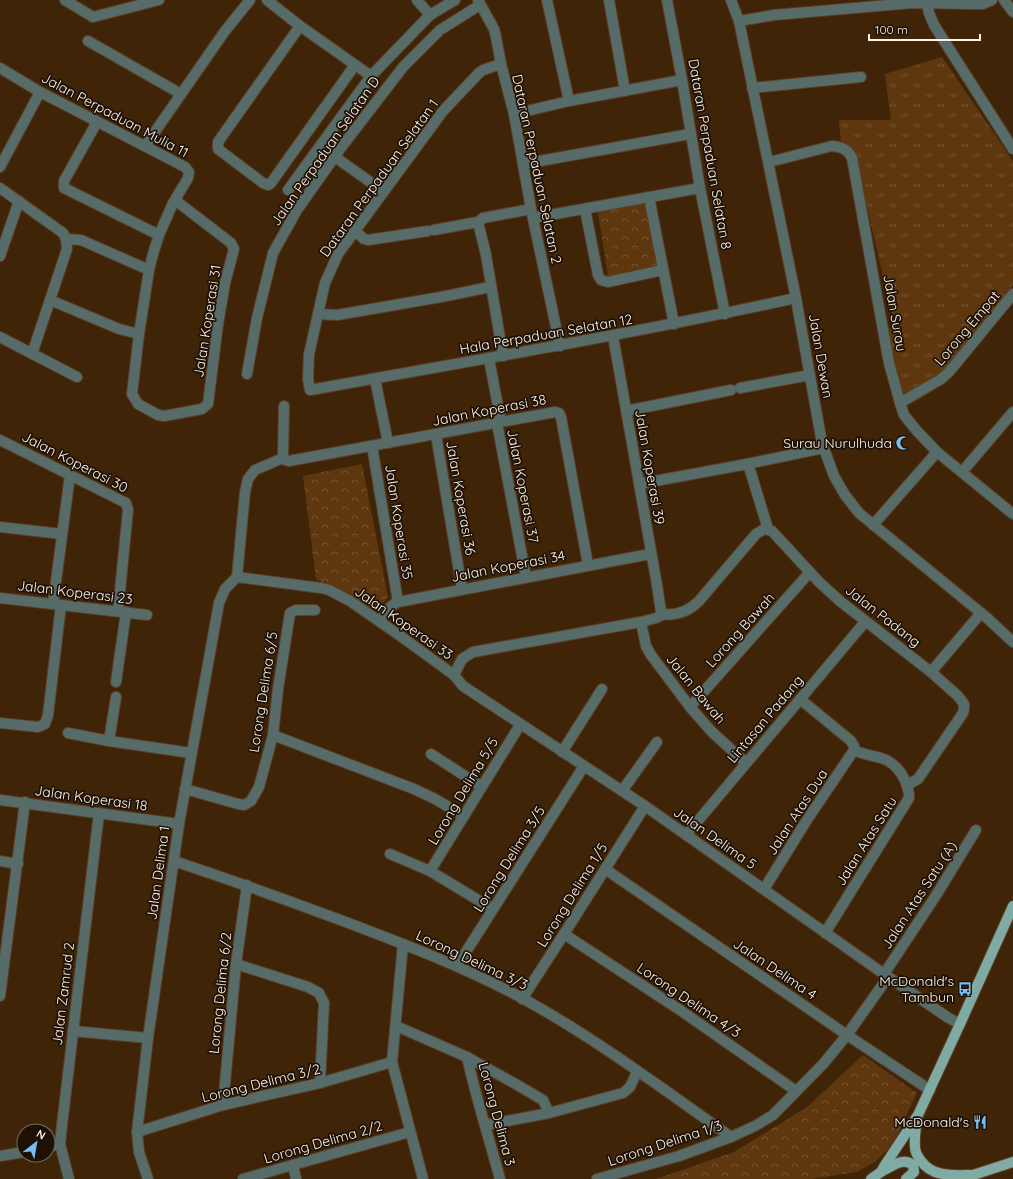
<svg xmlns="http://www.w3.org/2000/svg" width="1013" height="1179" viewBox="0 0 1013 1179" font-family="Quicksand,sans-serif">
<defs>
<pattern id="grass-tufts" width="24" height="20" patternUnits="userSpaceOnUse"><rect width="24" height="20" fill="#5e370e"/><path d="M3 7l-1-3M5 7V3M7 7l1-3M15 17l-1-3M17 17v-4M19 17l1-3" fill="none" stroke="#765431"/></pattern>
<pattern id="forest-crowns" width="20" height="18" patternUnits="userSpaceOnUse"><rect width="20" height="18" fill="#5e370e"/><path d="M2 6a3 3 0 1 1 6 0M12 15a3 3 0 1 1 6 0" fill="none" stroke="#765431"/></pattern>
</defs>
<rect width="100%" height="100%" fill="#3f2408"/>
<polygon fill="url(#grass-tufts)" points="942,57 1013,161 1013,285 957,357 937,376 904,396 885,330 895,327 854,152 841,142 839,120 891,120 885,74"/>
<g fill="url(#forest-crowns)">
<polygon points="648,199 661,267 608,276 597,206"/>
<polygon points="362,464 388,597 375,615 316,579 303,476"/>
<polygon points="863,1055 917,1093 893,1144 875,1162 857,1172 811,1179 656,1179 734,1152 807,1107"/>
</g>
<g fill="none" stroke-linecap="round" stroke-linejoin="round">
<defs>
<g id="minor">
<polyline points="65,0 93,17 159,0"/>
<polyline points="267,0 300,26 371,76"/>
<polyline points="417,0 430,15"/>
<polyline points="478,0 494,29 496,37 501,64 514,114 531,209 560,346"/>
<polyline points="547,0 569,101"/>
<polyline points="609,0 625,91"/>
<polyline points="667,0 682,80 700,188 725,314"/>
<polyline points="731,0 739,21 795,293 822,443 834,476 845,495 859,513 986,617 1013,642"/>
<polyline points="1004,0 1013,12"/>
<polyline points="927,3 929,13 934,25 1013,149"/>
<polyline points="739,21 774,15 912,3 976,4 983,4 992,0"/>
<polyline points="300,26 218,142 218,149 263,183 268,185 271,183 355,65"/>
<polyline points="88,41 181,94"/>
<path d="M501,64L483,70L479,73L443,111L338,254L325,283L309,354L308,379L310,390C472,361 635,333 796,298"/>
<polyline points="0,68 40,92 185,167 189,172 188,178 173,203 159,235 153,254 149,270 139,334 132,394 138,404 158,415 164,416 202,409 208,404 218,324 225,283 234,249 231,243 175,200"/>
<polyline points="752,88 861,77"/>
<polyline points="514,114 569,101 682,80"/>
<polyline points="97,122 64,181 64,188 159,235"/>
<polyline points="145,146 225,31 250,0"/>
<polyline points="335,157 383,191"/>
<path d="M769,162L832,146C841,147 848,149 852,158L889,363L900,403L904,415L917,431L937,452L1013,514"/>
<polyline points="523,164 690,134"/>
<polyline points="0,167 40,92"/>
<polyline points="0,188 63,233 66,239 67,249 32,354"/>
<polyline points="288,190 371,76 430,15 455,0"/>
<polyline points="649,197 674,324"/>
<polyline points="585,209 598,275 601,280 608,282 663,270"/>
<polyline points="533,218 700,188"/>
<polyline points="478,222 483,218 531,209"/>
<polyline points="434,230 478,222 486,255 503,356"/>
<polyline points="355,231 364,239 368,240 428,231"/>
<polyline points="66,239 81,240 149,270"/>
<polyline points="0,256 19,201"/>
<polyline points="50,300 119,329 139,334"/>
<polyline points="318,314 337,315 441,297 490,287"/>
<polyline points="0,337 77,377"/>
<polyline points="489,359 501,422"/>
<polyline points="247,374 257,318 273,253 297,210 340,149 403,67 440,30 480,5"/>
<polyline points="375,379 388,443"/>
<polyline points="740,388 810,375"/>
<polyline points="900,403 941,379 949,372 1013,294"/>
<polyline points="284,406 283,456 285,460 289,461 555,412 559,413 561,417 588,565"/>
<polyline points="626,411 731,390"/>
<polyline points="497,423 526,577"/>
<polyline points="436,435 462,589"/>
<polyline points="0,440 126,503 128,510 118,611"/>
<polyline points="372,446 398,602"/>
<polyline points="747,464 824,448"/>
<polyline points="962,472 1013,412"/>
<polyline points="639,484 747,464 750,470 768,529"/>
<polyline points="873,525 937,452"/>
<polyline points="0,527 62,534"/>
<polyline points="237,577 321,588 329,590 350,601 399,635 454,675 463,686 645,806 884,974 947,1017 960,1024"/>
<polyline points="237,577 245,492 248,479 255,470 283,458"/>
<polyline points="0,598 147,615"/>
<polyline points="53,604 70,475"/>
<path d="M661,614C676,616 688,612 699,601L756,534L764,529L772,531L819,582L841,602L931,672L958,696L964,704V709L963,713L918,779L907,785"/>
<path d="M380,622C385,613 389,606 398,602L650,554"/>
<polyline points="641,622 646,646 651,655 690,707 712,732 746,763"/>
<polyline points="931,672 981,613"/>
<polyline points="454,675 462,659 473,652 641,622 656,618 660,616 661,612 657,585 613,336"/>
<polyline points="116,682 126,612"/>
<polyline points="690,707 810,572"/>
<polyline points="0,723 38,727 45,724 48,715 61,605"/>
<polyline points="68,733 109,741 191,753"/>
<polyline points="273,735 414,789 435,799 464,816"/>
<polyline points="109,741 116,697"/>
<polyline points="562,752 602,689"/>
<polyline points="431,754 482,787"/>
<polyline points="185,789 238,804 244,805 251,801 259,787 273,735 278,689 290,613 296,610 315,610"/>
<polyline points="622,791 657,742"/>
<polyline points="0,800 179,824"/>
<polyline points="686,835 865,622"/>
<polyline points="390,854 430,871 493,909"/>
<polyline points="0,861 18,864"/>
<path d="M174,861C231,880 287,900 343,921C404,944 464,967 522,998C595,1038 663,1089 731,1137"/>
<polyline points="605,869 847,1035 930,1090"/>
<polyline points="430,871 520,725"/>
<polyline points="764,889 805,823 854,750 854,746 851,741 800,699"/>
<path d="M825,933L909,798C909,782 898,763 881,758C871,755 864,755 854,750"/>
<polyline points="564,934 680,1010 796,1091"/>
<polyline points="403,944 392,1062 423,1179"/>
<polyline points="236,964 308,987 319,993 324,1003 320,1083"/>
<polyline points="457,966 584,766"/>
<polyline points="884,974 935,897 976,830"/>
<polyline points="0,996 25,802"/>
<polyline points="522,999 564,934 645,806"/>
<polyline points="396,1026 467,1057 512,1082 543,1100 549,1113"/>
<polyline points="73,1031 148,1038"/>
<path d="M467,1057C476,1098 489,1138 500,1179"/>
<polyline points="223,1105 236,964 247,885"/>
<polyline points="486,1125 549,1113 623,1093 630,1087 637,1072"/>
<polyline points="137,1132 223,1105 320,1083 392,1062"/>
<polyline points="48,1147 60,1144"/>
<polyline points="0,1156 24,1152"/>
<polyline points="293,1165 296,1179"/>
<polyline points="69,1179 60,1144 62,1125 99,813"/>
<polyline points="148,1179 139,1152 137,1132 148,1038 179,824 219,603 225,589 237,577"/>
<polyline points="243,1179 410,1132"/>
<polyline points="597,1179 679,1156 731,1137 755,1126 773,1115 824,1063 847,1035 888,977"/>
</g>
<g id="major">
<path d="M917,1119C916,1128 914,1138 915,1147C915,1152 918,1157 921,1161C933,1178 955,1175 973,1175"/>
<path d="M882,1171C893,1166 903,1157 913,1165L914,1172L906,1179"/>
<polyline points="967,1177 1013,1162"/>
<polyline points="871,1179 881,1172 885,1165 918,1115 960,1024 1013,906"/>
</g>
</defs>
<use href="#minor" stroke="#5a4128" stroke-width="12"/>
<use href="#major" stroke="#5a4128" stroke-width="12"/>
<use href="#minor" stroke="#576c68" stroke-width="10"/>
<use href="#major" stroke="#80aba4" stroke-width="10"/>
</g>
<defs>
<symbol id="mosque-bare" viewBox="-9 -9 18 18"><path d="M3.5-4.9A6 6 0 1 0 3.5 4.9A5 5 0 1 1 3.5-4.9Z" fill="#77bff7" stroke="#1d1106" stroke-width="2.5" paint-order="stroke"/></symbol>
<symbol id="bus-bare" viewBox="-9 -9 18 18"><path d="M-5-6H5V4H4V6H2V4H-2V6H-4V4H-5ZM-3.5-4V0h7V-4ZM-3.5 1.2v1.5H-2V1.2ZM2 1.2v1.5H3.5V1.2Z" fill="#77bff7" stroke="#1d1106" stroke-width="2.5" paint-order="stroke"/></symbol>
<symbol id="restaurant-bare" viewBox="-9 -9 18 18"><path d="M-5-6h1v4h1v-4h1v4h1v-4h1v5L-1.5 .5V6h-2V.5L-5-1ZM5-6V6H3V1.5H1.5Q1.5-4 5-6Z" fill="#77bff7" stroke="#1d1106" stroke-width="2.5" paint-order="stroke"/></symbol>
</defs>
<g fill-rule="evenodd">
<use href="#mosque-bare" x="893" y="433" width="20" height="20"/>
<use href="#bus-bare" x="955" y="979" width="20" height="20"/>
<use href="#restaurant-bare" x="970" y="1112" width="20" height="20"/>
</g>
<g text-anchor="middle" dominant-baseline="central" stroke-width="3.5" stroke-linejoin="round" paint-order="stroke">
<g font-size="14" fill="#fef3ea" stroke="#1d1106">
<text transform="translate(115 115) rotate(28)">Jalan Perpaduan Mulia 11</text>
<text transform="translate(325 151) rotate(-55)">Jalan Perpaduan Selatan D</text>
<text transform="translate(710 154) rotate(80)">Dataran Perpaduan Selatan 8</text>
<text transform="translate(537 169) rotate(78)">Dataran Perpaduan Selatan 2</text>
<text transform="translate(379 178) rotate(-54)">Dataran Perpaduan Selatan 1</text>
<text transform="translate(895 313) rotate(80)">Jalan Surau</text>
<text transform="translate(207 321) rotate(-81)">Jalan Koperasi 31</text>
<text transform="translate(967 328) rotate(-50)">Lorong Empat</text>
<text transform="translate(546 334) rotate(-10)">Hala Perpaduan Selatan 12</text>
<text transform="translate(821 356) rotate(80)">Jalan Dewan</text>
<text transform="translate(489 410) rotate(-11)">Jalan Koperasi 38</text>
<text transform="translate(75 462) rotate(27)">Jalan Koperasi 30</text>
<text transform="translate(650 467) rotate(80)">Jalan Koperasi 39</text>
<text transform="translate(523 486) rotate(79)">Jalan Koperasi 37</text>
<text transform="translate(461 498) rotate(80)">Jalan Koperasi 36</text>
<text transform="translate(399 522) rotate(81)">Jalan Koperasi 35</text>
<text transform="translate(508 566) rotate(-11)">Jalan Koperasi 34</text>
<text transform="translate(75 592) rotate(7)">Jalan Koperasi 23</text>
<text transform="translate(883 616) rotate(38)">Jalan Padang</text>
<text transform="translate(404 623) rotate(35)">Jalan Koperasi 33</text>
<text transform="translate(740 630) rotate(-48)">Lorong Bawah</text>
<text transform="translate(696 689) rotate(51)">Jalan Bawah</text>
<text transform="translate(263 692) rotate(-81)">Lorong Delima 6/5</text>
<text transform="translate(765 719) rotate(-50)">Lintasan Padang</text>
<text transform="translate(463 791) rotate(-59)">Lorong Delima 5/5</text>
<text transform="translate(91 798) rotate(8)">Jalan Koperasi 18</text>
<text transform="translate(797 812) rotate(-57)">Jalan Atas Dua</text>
<text transform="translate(715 838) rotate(35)">Jalan Delima 5</text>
<text transform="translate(866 841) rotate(-58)">Jalan Atas Satu</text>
<text transform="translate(509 859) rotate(-58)">Lorong Delima 3/5</text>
<text transform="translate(158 873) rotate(-82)">Jalan Delima 1</text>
<text transform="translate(572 895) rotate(-58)">Lorong Delima 1/5</text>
<text transform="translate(919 895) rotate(-57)">Jalan Atas Satu (A)</text>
<text transform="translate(472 960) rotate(25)">Lorong Delima 3/3</text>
<text transform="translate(775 969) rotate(34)">Jalan Delima 4</text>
<text transform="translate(220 993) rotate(-84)">Lorong Delima 6/2</text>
<text transform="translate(63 994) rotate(-83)">Jalan Zamrud 2</text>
<text transform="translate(689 1000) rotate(34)">Lorong Delima 4/3</text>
<text transform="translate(261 1083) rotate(-14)">Lorong Delima 3/2</text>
<text transform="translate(497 1114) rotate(75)">Lorong Delima 3</text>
<text transform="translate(323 1142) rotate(-16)">Lorong Delima 2/2</text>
<text transform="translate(665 1143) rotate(-18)">Lorong Delima 1/3</text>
</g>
<g font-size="14" fill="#fef3ea" stroke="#1d1106" text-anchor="end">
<text x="892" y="443">Surau Nurulhuda</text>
<text x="954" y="981">McDonald's<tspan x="954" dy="16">Tambun</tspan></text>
<text x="969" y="1122">McDonald's</text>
</g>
</g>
<g transform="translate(36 1143) rotate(31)"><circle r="19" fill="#1d1106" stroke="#776b61"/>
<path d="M0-3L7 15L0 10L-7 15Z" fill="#77bff7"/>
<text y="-6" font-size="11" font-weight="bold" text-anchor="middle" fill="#fef3ea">N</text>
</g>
<path d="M869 34v6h111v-6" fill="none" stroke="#fef3ea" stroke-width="2"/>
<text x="875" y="34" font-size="12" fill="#fef3ea" stroke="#1d1106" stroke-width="3" paint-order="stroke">100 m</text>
</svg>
